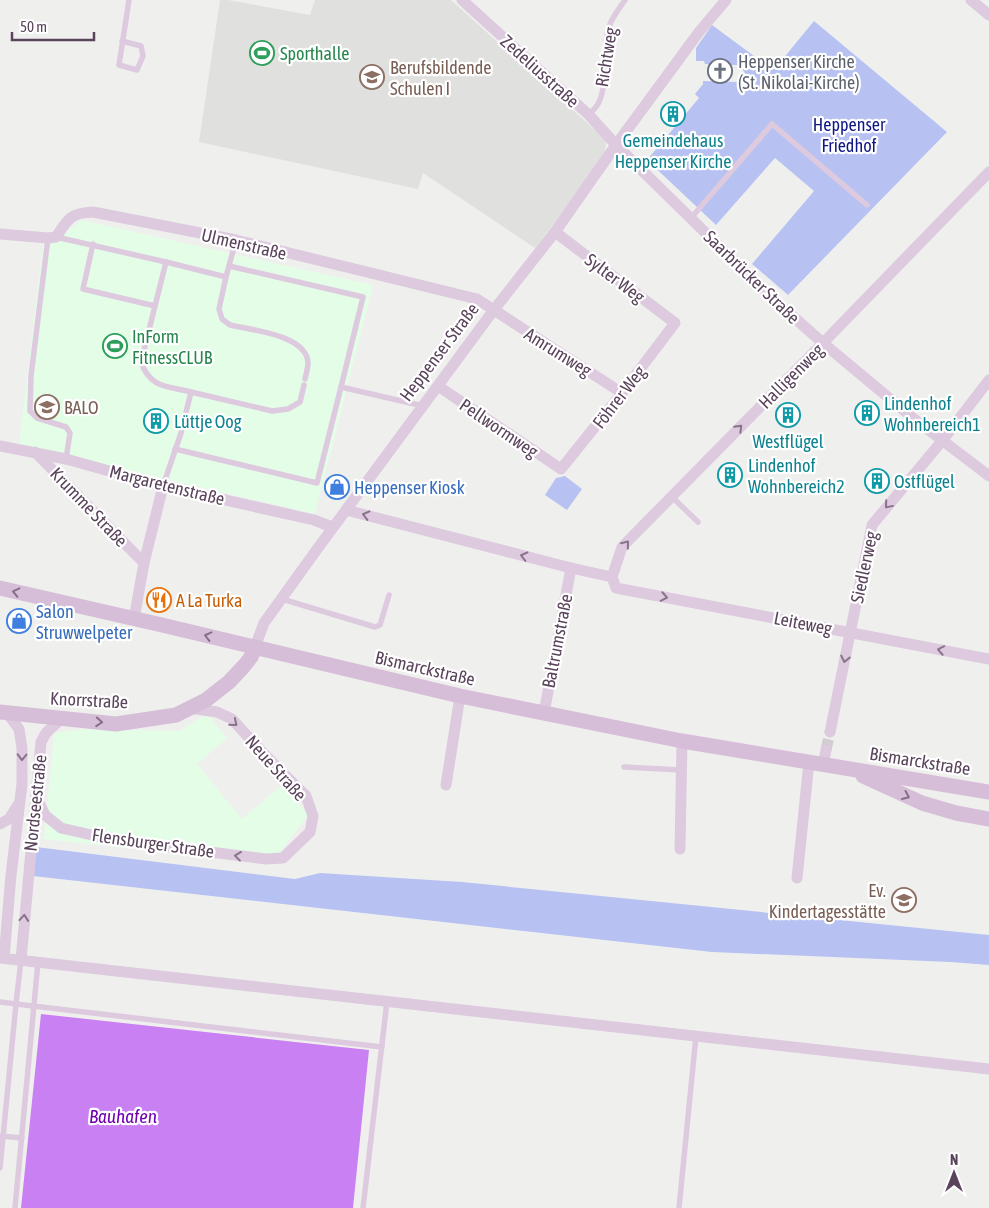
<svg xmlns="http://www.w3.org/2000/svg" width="989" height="1208" viewBox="0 0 989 1208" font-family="'Asap Condensed',sans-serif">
<rect width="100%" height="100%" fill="#eff0ed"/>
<g fill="#e4fde7">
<polygon points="81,220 373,285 315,514 19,445 43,245 55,243"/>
<polygon points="207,714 227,738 197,764 242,819 282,785 308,815 271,864 44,839 54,733 86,729 179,731"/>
</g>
<polygon fill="#e0e1df" points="220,0 228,0 310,15 315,0 451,0 606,140 605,157 535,248 423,173 418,189 199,142"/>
<g fill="#b7c2f2">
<polygon points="814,21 947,132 788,295 752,264 814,191 775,158 716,225 647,160 699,98 695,94 703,84 703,81 736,82 742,79 745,74 742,68 736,65 705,64 704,61 696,61 696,48 712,25 754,56 777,66"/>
<polygon points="565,476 582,489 567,510 545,495 556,478"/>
<polygon points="36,847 295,879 320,873 462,882 989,935 989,965 950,962 712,952 33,876"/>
</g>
<polygon fill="#c980f2" points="41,1014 369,1050 353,1208 21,1208"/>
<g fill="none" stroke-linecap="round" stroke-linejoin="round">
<polyline stroke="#d1ced0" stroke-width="11" stroke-dasharray="11 5.5" stroke-linecap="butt" points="826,750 830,732"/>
<g stroke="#ddcadf" stroke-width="5.5">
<polyline points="122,41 141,46 143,56 137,70 119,65 129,0"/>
<path d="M589,115C592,111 597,107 599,102C609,79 601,51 609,27C612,17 619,9 625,0"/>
<polyline points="691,218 772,124 867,205"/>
<polyline points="56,237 166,262"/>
<polyline points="48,238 31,376 30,411 37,418 66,427 70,433 66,459"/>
<path d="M236,240L226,277L219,309L222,319L230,325C252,330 307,335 308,363C308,368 306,374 305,379"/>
<polyline points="93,244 83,289 155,306"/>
<polyline points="229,266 363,297 341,387 423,406"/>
<path d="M191,392C167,386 150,388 141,362L166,262L226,277"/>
<polyline points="175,449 317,483 341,387"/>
<polyline points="163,486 181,433 191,392 272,411 288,409 300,402 304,385"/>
<polyline points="671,496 698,522"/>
<polyline points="282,599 375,627 380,625 389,595"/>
<polyline points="624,767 681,770"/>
<polyline points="0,1002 16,1004 21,960"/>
<polyline points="1,1136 22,1138"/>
<polyline points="0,1168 16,1004 382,1047"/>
<polyline points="15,1208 38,962"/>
<polyline points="363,1208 387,1001"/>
<polyline points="679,1208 696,1036"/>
</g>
<g stroke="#ddcadf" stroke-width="11">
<polyline points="462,0 589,115 616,145 773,299 823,343 913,418 989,476"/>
<polyline points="971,0 989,15"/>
<polyline points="989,172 823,343 622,547 612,577 616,588 989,659"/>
<path d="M0,234L48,238L56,237C68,219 70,213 93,212L236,240L477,299L622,393"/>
<polyline points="438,386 561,469 622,393 675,323 555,232"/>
<polyline points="0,446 66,459 163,486 314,520 332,527"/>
<polyline points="35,452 144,563"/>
<polyline points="346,510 571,568 612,577"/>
<polyline points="134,619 144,563 163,486"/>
<polyline points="255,647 264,623 315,552 493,311 555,232 616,145 699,32 726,0"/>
<polyline points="544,713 571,568"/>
<polyline points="830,732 872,525 942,441 989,380"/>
<polyline points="823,765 826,750"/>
<polyline points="446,785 460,696"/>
<polyline points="36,796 45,815 61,828 96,836 170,847 266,859 283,858 310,832 313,816 306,796 261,751 232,719 217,712 189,708"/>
<polyline points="0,824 9,819 18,805"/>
<polyline points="680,849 682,741"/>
<polyline points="797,878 809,762"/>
<polyline points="0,958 989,1069"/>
<polyline points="4,958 11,875 22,784 22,748 19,729 7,713"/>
<polyline points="21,960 41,742 46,733 62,718"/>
</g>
<g stroke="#d7bed8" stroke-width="15">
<polyline points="0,588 162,625 460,696 682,741 989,792"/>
<polyline points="0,712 116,724 176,715 206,700 229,682 244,666 251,657 255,647"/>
<polyline points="863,776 922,803 956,813 989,819"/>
</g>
</g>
<defs><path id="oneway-chevron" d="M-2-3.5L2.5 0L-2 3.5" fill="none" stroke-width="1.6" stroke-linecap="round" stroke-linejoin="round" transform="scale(1.25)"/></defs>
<g stroke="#88738a">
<use href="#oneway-chevron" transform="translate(739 428) rotate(-45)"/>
<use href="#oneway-chevron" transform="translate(888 505) rotate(130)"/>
<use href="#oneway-chevron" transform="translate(366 515) rotate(-166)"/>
<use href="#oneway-chevron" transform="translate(626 544) rotate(-51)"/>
<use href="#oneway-chevron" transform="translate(524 556) rotate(-166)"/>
<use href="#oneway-chevron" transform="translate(664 597) rotate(11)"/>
<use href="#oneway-chevron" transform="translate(941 650) rotate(-169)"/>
<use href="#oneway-chevron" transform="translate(845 659) rotate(102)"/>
<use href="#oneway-chevron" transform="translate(234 723) rotate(40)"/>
<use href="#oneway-chevron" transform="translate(22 757) rotate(91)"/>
<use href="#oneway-chevron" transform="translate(238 856) rotate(-173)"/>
<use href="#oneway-chevron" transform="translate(24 918) rotate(-85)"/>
</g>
<g stroke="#866f87">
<use href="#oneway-chevron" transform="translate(16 592) rotate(-167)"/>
<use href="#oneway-chevron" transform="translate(208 636) rotate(-166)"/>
<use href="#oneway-chevron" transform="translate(99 722) rotate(4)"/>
<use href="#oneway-chevron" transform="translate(906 796) rotate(24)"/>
</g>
<defs>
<symbol id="stadium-ring" viewBox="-11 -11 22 22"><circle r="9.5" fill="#fff" stroke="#2e9e5b" stroke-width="1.5"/><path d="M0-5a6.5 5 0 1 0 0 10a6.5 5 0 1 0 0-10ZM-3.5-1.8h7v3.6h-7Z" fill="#2e9e5b"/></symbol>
<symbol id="church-ring" viewBox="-11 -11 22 22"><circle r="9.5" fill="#fff" stroke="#6b7280" stroke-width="1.5"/><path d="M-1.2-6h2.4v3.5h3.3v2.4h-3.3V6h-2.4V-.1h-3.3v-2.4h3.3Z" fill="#6b7280"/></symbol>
<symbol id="school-ring" viewBox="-11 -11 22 22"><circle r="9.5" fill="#fff" stroke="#8d6e63" stroke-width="1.5"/><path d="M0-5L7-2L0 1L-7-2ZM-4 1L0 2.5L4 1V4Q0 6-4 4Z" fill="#8d6e63"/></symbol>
<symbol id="building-ring" viewBox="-11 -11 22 22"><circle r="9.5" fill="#fff" stroke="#0f9aa8" stroke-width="1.5"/><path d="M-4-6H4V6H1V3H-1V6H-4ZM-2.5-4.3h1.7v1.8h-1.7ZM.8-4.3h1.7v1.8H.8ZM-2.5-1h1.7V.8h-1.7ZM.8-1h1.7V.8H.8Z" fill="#0f9aa8"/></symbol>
<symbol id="shop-ring" viewBox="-11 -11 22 22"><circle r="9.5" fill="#fff" stroke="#3f7fe0" stroke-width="1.5"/><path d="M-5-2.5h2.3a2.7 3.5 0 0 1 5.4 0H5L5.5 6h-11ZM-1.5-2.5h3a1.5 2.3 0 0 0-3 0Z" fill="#3f7fe0"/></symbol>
<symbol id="restaurant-ring" viewBox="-11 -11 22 22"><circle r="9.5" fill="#fff" stroke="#e8710a" stroke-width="1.5"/><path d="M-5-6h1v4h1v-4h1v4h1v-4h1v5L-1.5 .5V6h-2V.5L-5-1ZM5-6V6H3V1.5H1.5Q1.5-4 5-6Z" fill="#e8710a"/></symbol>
</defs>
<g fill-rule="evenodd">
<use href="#stadium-ring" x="248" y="39" width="28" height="28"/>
<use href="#church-ring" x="706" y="57" width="28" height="28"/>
<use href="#school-ring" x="358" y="63" width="28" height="28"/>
<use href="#building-ring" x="659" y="100" width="28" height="28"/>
<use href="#stadium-ring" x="101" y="332" width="28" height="28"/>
<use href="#school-ring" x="33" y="393" width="28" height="28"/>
<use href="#building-ring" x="853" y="399" width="28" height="28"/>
<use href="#building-ring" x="774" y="401" width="28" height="28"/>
<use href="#building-ring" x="142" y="407" width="28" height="28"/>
<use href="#building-ring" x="716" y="461" width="28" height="28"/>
<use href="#building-ring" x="863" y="467" width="28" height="28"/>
<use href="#shop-ring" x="323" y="473" width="28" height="28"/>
<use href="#restaurant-ring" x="145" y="586" width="28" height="28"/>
<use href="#shop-ring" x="5" y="607" width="28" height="28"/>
<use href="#school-ring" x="890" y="886" width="28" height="28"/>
</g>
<g text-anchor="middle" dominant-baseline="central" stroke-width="4.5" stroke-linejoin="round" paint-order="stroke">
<g font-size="18" fill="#27864d" stroke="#fff" text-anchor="start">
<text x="280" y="53">Sporthalle</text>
<text x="132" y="336">InForm<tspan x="132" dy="21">FitnessCLUB</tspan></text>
</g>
<g font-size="18" fill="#5a445c" stroke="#fff">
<text transform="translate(606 57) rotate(-81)">Richtweg</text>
<text transform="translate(540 71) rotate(42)">Zedeliusstraße</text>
<text transform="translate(244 244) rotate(13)">Ulmenstraße</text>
<text transform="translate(752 277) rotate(44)">Saarbrücker Straße</text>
<text transform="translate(615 278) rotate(37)">Sylter Weg</text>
<text transform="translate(439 352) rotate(-53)">Heppenser Straße</text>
<text transform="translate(558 352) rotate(32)">Amrumweg</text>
<text transform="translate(791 376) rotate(-45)">Halligenweg</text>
<text transform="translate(619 397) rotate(-52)">Föhrer Weg</text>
<text transform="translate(499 428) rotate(34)">Pellwormweg</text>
<text transform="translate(167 485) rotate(14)">Margaretenstraße</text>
<text transform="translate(89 507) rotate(46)">Krumme Straße</text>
<text transform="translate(864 567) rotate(-78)">Siedlerweg</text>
<text transform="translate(803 623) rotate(11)">Leiteweg</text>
<text transform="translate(557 641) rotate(-79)">Baltrumstraße</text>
<text transform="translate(425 668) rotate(13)">Bismarckstraße</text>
<text transform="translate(89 700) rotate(3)">Knorrstraße</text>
<text transform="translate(920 761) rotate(9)">Bismarckstraße</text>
<text transform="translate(276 768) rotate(48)">Neue Straße</text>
<text transform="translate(35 803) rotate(-84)">Nordseestraße</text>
<text transform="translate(153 843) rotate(8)">Flensburger Straße</text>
</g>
<g font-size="18" fill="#5b616d" stroke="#fff" text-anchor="start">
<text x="738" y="61">Heppenser Kirche<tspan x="738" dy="21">(St. Nikolai-Kirche)</tspan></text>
</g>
<g font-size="18" fill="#785e54" stroke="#fff" text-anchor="start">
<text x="390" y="67">Berufsbildende<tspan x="390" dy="21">Schulen I</tspan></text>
<text x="64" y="407">BALO</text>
<text x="886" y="890" text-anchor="end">Ev.<tspan x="886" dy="21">Kindertagesstätte</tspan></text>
</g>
<g font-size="18" fill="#0f1782" stroke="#fff">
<text x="849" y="124">Heppenser<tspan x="849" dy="21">Friedhof</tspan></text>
</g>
<g font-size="18" fill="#0d838f" stroke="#fff" text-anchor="start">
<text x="673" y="140" text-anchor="middle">Gemeindehaus<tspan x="673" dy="21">Heppenser Kirche</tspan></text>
<text x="884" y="403">Lindenhof<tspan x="884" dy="21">Wohnbereich1</tspan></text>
<text x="174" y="421">Lüttje Oog</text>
<text x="788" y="441" text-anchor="middle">Westflügel</text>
<text x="748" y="465">Lindenhof<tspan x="748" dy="21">Wohnbereich2</tspan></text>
<text x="894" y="481">Ostflügel</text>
</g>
<g font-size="18" fill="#366cbe" stroke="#fff" text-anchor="start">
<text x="354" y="487">Heppenser Kiosk</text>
<text x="36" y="611">Salon<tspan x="36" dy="21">Struwwelpeter</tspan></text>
</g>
<g font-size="18" fill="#c56008" stroke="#fff" text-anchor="start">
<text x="176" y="600">A La Turka</text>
</g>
<g font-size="19" font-style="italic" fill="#7201b2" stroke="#fff">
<text x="123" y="1116">Bauhafen</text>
</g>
</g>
<g transform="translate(954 1173)" stroke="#ffffff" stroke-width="4" paint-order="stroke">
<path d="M0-4L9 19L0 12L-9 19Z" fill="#5a445c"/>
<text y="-8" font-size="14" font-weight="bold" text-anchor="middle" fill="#5a445c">N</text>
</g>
<path d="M12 32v8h82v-8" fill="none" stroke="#5a445c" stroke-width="2.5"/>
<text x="20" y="32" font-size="15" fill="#5a445c" stroke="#ffffff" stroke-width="4" paint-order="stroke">50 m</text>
</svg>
